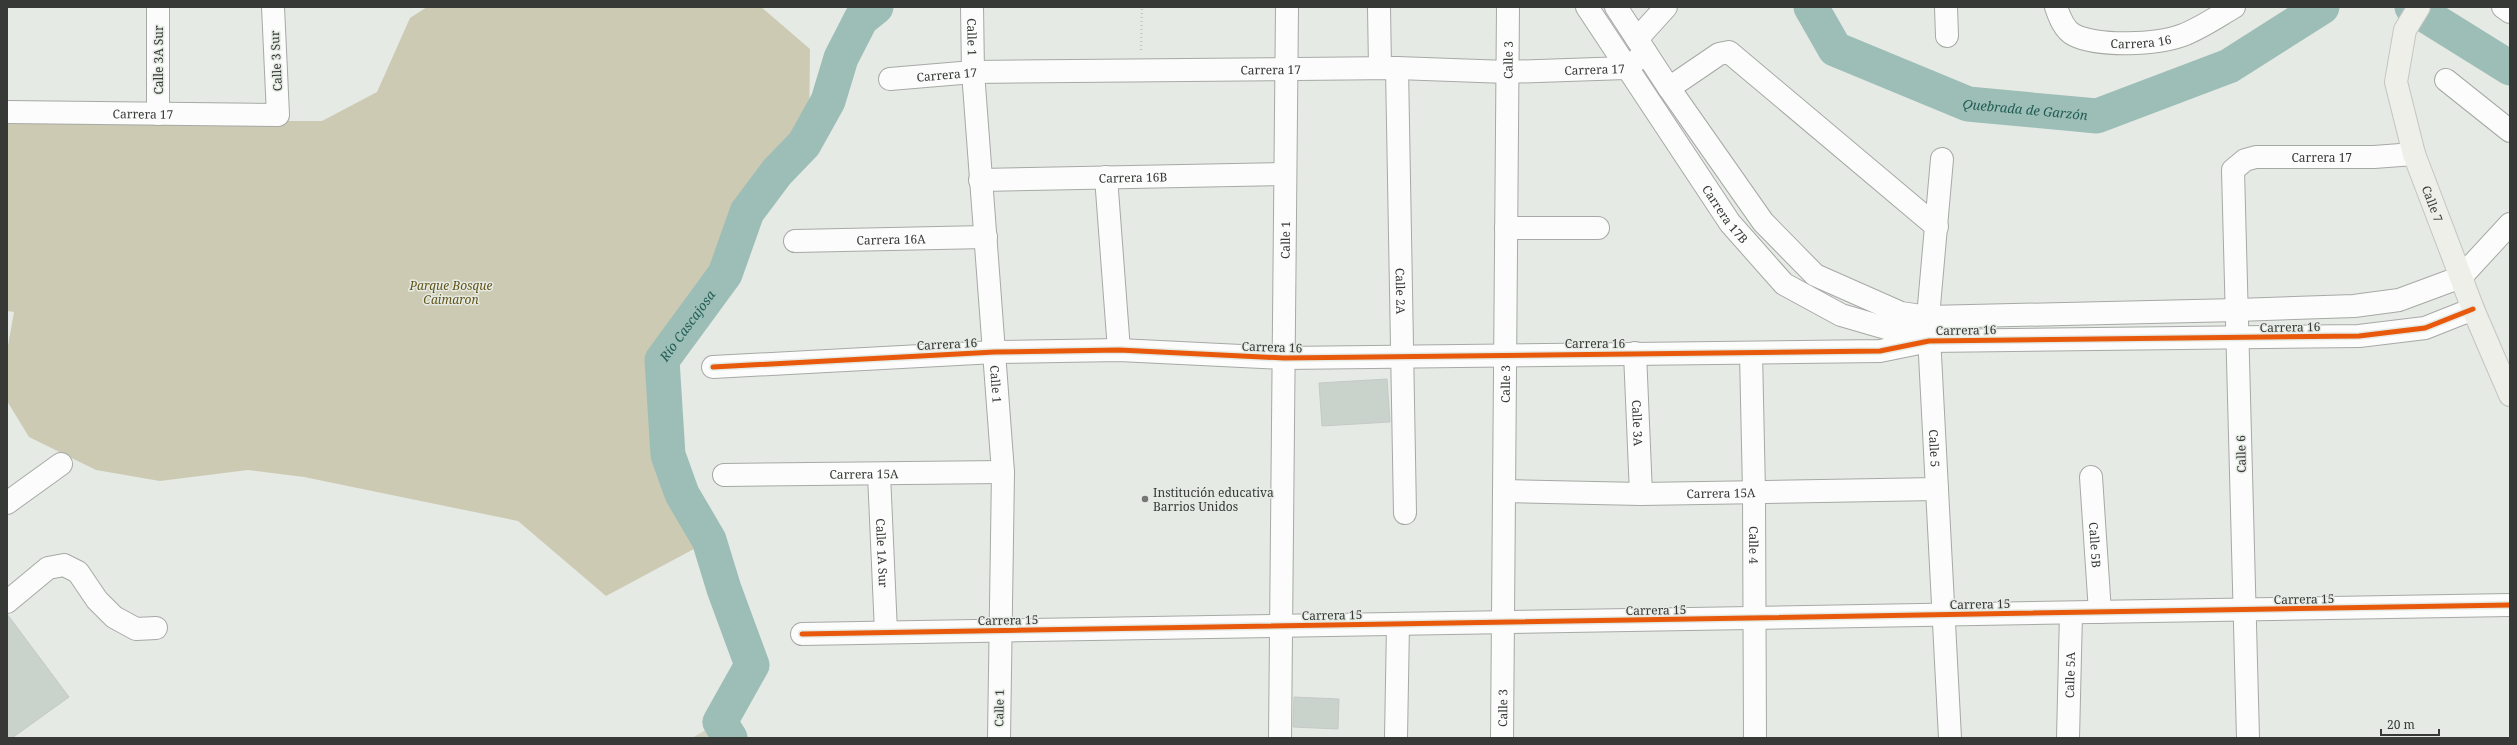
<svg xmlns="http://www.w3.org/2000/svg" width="2517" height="745" viewBox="0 0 2517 745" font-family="'Noto Serif',serif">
<rect width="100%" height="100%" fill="#e6eae5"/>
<polygon fill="#d4d2c1" points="720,722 730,738 692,738"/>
<polygon fill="#cdcab4" points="427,7 761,7 810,49 809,134 735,199 722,264 651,360 660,394 660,457 707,542 606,596 518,521 304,477 248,470 160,481 96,470 29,437 7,401 7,351 14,312 7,311 7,121 322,121 377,92 410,18"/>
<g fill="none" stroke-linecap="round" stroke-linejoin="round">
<g stroke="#9dbeb7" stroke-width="35">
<path id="s1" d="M1811,7L1835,49L1968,104L2097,116L2229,66L2322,7"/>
<polyline points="2412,7 2510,68"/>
<path id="s2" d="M730,738L720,722L752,665L724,589L709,540L682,494L668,455L662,360L725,274L747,212L777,172L804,144L828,101L841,58L861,19L876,7"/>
</g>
</g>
<g fill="#c9d3cc" stroke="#c6c9c6">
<polygon points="1387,379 1390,422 1322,426 1319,383"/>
<polygon points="7,614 69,697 12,738 7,738"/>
<polygon points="1294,697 1339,699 1338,729 1293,727"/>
</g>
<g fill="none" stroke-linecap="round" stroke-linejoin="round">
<defs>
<g id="minor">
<polyline points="158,7 158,114"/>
<path id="s3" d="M972,7L973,72L1003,472L999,738"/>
<polyline points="1379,7 1380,68"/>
<path id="s4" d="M1587,7L1730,223L1784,284L1841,315L1927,340"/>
<polyline points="1616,7 1669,88 1763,222 1815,275 1901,313 1928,317 2237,310 2354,306 2399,300 2461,277 2510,224"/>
<polyline points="1946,7 1947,36"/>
<path id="s5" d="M2056,7C2059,16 2064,30 2074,35C2099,47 2156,45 2183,35C2201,28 2217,17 2234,7"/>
<polyline points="2503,7 2510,12"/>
<polyline points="1637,39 1666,7"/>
<path id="s6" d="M1397,68L1405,513"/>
<path id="s7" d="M890,79L973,72L1397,68L1507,72L1626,68L1646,53"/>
<polyline points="2446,80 2510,131"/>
<polyline points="1669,88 1719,54 1729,52 1937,227"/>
<path id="s8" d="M7,112L278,115L273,7"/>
<path id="s9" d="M1942,159L1928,317L1950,738"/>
<polyline points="1106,177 1119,350"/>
<path id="s10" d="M980,180L1285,174"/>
<polyline points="1506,228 1598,228"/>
<path id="s11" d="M795,241L986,237"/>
<path id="s12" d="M1635,353L1641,494"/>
<path id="s13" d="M1751,353L1754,492L1755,738"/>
<polyline points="713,367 995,352 1119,350 1284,358 1880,351 1929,341 2359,336 2425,328 2473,309"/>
<path id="s14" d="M879,474L886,632"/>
<path id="s15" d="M724,475L1003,472"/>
<path id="s16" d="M2091,477L2100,612"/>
<path id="s17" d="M1504,491L1641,494L1937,489"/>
<polyline points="7,503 61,464"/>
<polyline points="7,602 48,568 64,565 78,572 97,600 114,617 136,629 156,628"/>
<polyline points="802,634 2510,605"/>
<path id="s18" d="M1280,738L1287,7"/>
<polyline points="1396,738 1398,624"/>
<path id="s19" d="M1502,738L1508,7"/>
<path id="s20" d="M2068,738L2071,613"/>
<path id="s21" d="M2248,738L2233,170L2245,160L2256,157H2374L2414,154"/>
</g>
<g id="major">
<path id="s22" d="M2419,7L2405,30L2396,82L2414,154L2473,309L2510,395"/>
</g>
</defs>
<use href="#minor" stroke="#a6a9a5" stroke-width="24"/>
<use href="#major" stroke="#c3c5c2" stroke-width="24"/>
<polyline stroke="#c6c9c6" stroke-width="2.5" stroke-dasharray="1 3" stroke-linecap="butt" points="1141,50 1142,7"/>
<use href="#minor" stroke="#fbfcfb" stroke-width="22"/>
<use href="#major" stroke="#edefe8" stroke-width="22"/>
<defs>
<g id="cycleway">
<polyline points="713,367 995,352 1119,350 1284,358 1880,351 1929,341 2359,336 2425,328 2473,309"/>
<polyline points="802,634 2510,605"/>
</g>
</defs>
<use href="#cycleway" stroke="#e5ebe4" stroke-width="8"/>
<use href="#cycleway" stroke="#e8590c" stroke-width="5"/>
</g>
<circle fill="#747773" stroke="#e5ebe4" stroke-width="1.5" cx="1145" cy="499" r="4"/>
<g text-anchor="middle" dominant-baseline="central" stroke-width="3" stroke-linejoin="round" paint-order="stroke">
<g font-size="12" fill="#363936" stroke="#e5ebe4">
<text stroke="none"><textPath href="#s3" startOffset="30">Calle 1</textPath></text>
<text stroke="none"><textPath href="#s5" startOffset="102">Carrera 16</textPath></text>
<text transform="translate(158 60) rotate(-90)">Calle 3A Sur</text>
<text transform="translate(276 61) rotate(-93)">Calle 3 Sur</text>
<text stroke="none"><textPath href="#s19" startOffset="678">Calle 3</textPath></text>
<text stroke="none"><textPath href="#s7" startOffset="705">Carrera 17</textPath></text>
<text stroke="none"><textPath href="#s7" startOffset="381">Carrera 17</textPath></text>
<text stroke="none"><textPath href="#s7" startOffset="57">Carrera 17</textPath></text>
<text stroke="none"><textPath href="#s8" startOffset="136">Carrera 17</textPath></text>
<text stroke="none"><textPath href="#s21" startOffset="661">Carrera 17</textPath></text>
<text stroke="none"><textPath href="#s10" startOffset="153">Carrera 16B</textPath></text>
<text stroke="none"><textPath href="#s22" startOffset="207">Calle 7</textPath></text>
<text stroke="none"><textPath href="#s4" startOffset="249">Carrera 17B</textPath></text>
<text stroke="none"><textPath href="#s11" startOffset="96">Carrera 16A</textPath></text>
<text stroke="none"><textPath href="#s18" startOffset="498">Calle 1</textPath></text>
<text stroke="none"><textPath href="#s6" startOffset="223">Calle 2A</textPath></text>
<text transform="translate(2290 327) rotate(-1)">Carrera 16</text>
<text transform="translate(1966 330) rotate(-1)">Carrera 16</text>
<text x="1595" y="343">Carrera 16</text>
<text transform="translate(947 344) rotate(-3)">Carrera 16</text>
<text transform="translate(1272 347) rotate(2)">Carrera 16</text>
<text stroke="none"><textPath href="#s3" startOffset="378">Calle 1</textPath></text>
<text stroke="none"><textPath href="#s19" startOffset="354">Calle 3</textPath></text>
<text stroke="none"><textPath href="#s12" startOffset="70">Calle 3A</textPath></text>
<text stroke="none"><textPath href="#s9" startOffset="290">Calle 5</textPath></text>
<text transform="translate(2241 454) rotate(-91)">Calle 6</text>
<text stroke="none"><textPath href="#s15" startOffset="140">Carrera 15A</textPath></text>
<text stroke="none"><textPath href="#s17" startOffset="217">Carrera 15A</textPath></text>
<text stroke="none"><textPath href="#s16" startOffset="68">Calle 5B</textPath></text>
<text stroke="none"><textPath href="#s13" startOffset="192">Calle 4</textPath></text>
<text stroke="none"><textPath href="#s14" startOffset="79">Calle 1A Sur</textPath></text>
<text transform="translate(2304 599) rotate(-1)">Carrera 15</text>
<text transform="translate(1980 604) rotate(-1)">Carrera 15</text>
<text transform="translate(1656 610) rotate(-1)">Carrera 15</text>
<text transform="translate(1332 615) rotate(-1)">Carrera 15</text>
<text transform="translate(1008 620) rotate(-1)">Carrera 15</text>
<text stroke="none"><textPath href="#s20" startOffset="63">Calle 5A</textPath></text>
<text transform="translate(999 708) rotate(-89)">Calle 1</text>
<text stroke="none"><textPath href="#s19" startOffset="30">Calle 3</textPath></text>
</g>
<g font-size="12" font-style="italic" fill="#625317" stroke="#e5ebe4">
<text x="451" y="285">Parque Bosque<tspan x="451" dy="14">Caimaron</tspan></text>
</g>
<g font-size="12" fill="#363936" stroke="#e5ebe4" text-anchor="start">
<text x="1153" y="492">Institución educativa<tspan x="1153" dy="14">Barrios Unidos</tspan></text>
</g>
<g font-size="13" font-style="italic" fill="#1f5c54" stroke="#e5ebe4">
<text stroke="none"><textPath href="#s1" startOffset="250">Quebrada de Garzón</textPath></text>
<text stroke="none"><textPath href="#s2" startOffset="449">Río Cascajosa</textPath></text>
</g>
</g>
<rect width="2517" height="745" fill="none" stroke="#363936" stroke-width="16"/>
<path d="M2381 729v6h58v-6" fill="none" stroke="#363936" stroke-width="2"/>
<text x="2387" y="729" font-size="12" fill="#363936" stroke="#e5ebe4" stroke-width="3" paint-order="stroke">20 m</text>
</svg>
